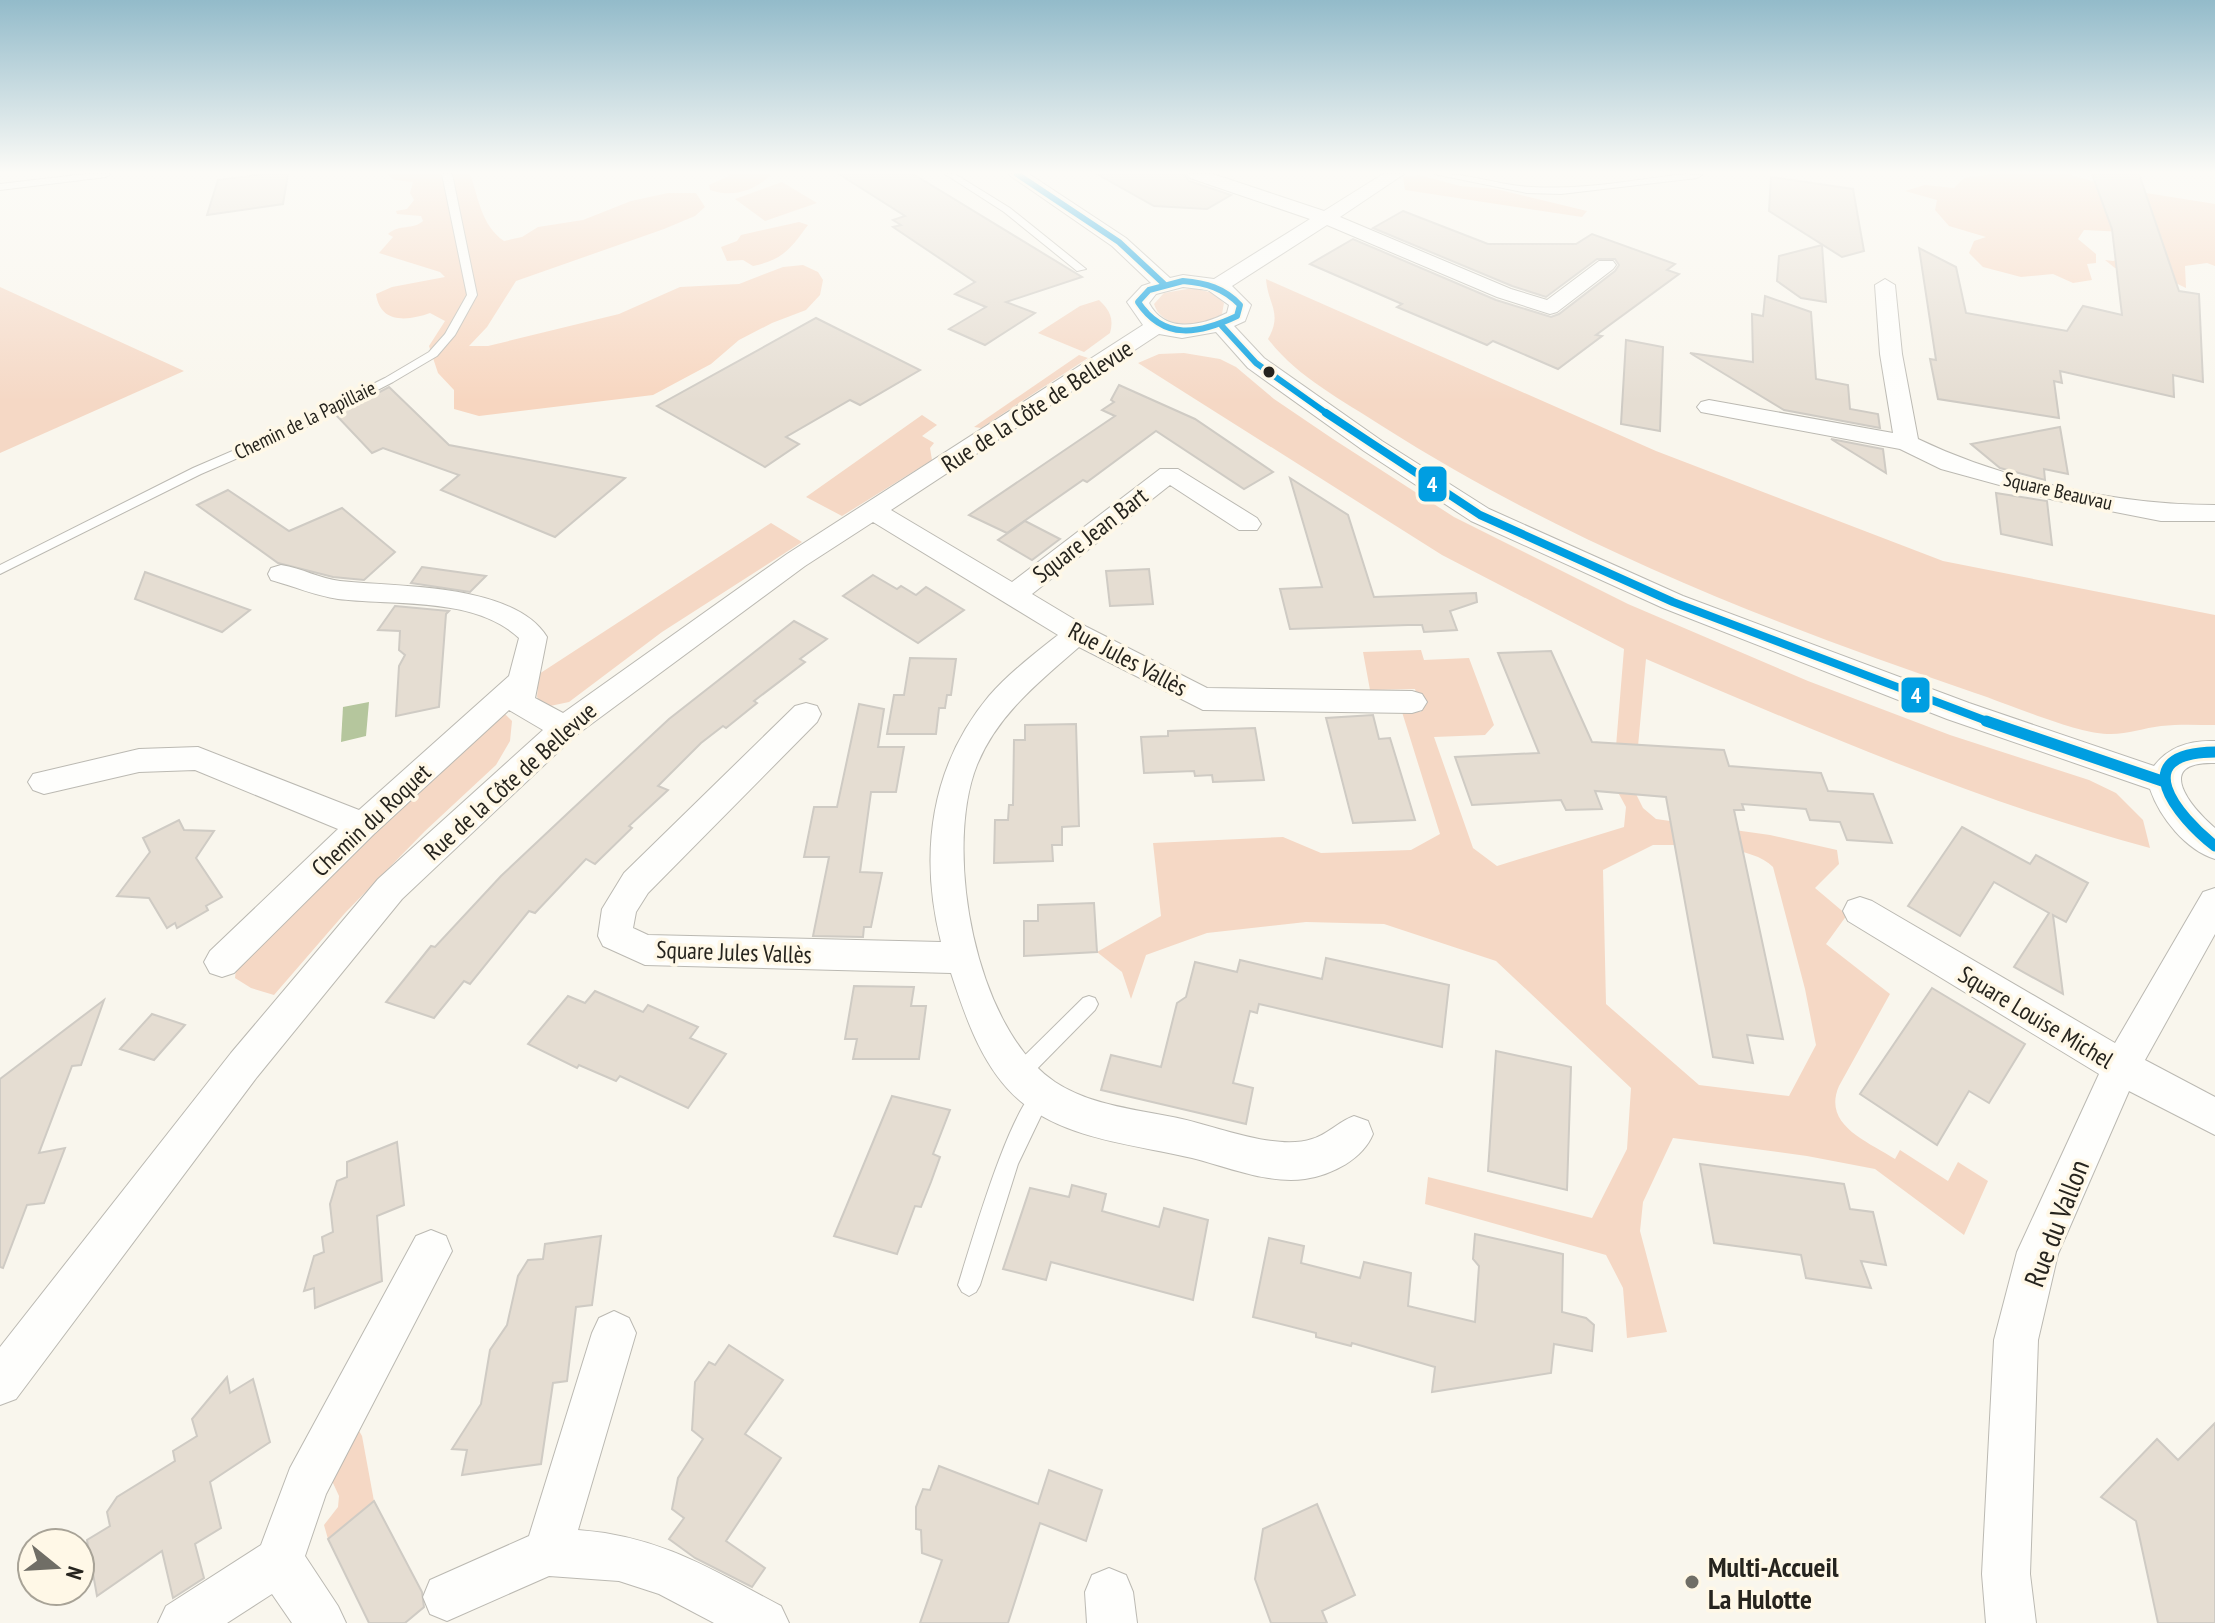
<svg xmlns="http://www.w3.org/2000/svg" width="2215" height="1623" viewBox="0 0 2215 1623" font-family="'PT Sans Narrow',sans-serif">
<rect width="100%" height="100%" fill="#f9f6ed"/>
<g fill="#f5d8c5" fill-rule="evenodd">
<polygon points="782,182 817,203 765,221 735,199"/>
<path d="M1266,279L1656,451L1943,561L2215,615V725C2197,725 2179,724 2161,726C2143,728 2126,735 2107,734C2074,733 2009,704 1975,693C1769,623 1566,543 1382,426C1342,400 1297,377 1268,339C1283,313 1268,305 1266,279Z"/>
<polygon points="0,287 184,371 0,453"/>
<path d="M1193,288L1213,293L1224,303L1222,314C1205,327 1162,331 1154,304L1164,293Z"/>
<path d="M1099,300C1110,310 1114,319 1110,333L1084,352L1038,333L1080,306Z"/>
<path d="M1184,353L1220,359L1236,367L1274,399L1333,439L1454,517L1628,604L1808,681L1950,735L2089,780L2116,793L2143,820L2150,848C1976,801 1812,730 1646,659L1634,790L1643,808L1656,819L1770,835L1837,850L1839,864L1815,888L1847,915L1826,944L1890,994L1839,1086C1822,1125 1867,1141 1895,1159L1900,1150L1948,1181L1958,1162L1988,1181L1964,1235L1875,1169L1807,1156L1673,1138L1643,1202L1640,1231L1667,1332L1627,1338L1623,1288L1606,1255L1425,1204L1428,1177L1592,1218L1627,1149L1631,1088L1496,961L1384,924L1306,922L1207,933L1146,955L1131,999L1122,972L1097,952L1161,916L1153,843L1283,837L1321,853L1411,850L1440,834L1402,712H1421L1415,689L1370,690L1363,652L1421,650L1424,660L1469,658L1494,725L1485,735L1434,737L1473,848L1497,866L1624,827L1626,807L1613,783L1624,649L1442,555L1138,363L1159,354ZM1653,845C1685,845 1751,844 1773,867L1805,989L1816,1045L1789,1096L1699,1085L1606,1004L1603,870Z"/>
<polygon points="1079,355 1088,358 981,428 974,427"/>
<polygon points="922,415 937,425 922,436 934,443 930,448 932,460 842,516 806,497"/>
<polygon points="771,523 802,542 662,632 569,702 550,706 542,704 537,697 539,674"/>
<polygon points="504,713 512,721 510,741 496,765 425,831 345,913 274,995 251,988 235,978 237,959"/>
<polygon points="354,1422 362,1436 374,1501 328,1539 324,1525 338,1507 339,1496 327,1470"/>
</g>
<g fill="#f7d6c0">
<path d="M387,174H470C479,199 481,225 504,241L522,237L538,227L583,220L631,201L668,193H696L705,207L695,216L664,229L516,281L487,327L469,346H488L619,314L680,287L739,284L783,267L803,265L818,272L823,280L820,295L806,310L772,323L739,340L711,364L653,395L479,416L454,409V390L438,373L429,346L445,321L430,313C408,321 380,324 376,294L392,287L445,277L440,272L379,253L393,237L388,234C399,224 413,230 423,221L421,216L397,214L396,211L407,209L414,200L410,193L413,182L395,180Z"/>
<path d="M727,174H769L770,176C753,191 733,198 710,190L709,185L729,176Z"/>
<polygon points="1993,174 2068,174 2115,188 2215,204 2215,266 2207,263 2185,266 2186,288 2161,276 2115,268 2105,260 2113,261 2156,250 2125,232 2084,230 2078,239 2096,254 2096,263 2087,264 2092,280 2073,283 2053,274 2021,277 1983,267 1969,253 1974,241 1986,237 1949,226 1935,210 1937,200 1905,191 1925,185 1954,188 1964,178"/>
<polygon points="1419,175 1460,186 1496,189 1587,211 1582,217 1405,190 1403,177"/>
<path d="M799,222L808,225C791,248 783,260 753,266L743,260L727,261L721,247L737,241L741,235Z"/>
</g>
<polygon fill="#b5c69d" points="369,702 366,736 341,742 343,707"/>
<g fill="#e5ddd2" stroke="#cfcbc4" stroke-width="2">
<polygon points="265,174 288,174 283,204 207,215 218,180"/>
<polygon points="839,174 913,174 1082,277 1006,302 1035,313 985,345 949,329 986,307 955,294 975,282 893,227 901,225 893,220 905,216"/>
<polygon points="1097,174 1184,174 1189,181 1231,195 1207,209 1154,206"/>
<polygon points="2092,174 2139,174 2179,291 2199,294 2203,382 2173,375 2174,397 2060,371 2062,383 2054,381 2059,418 1938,399 1930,359 1936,360 1919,248 1956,267 1966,313 2067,331 2083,306 2122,315 2112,229"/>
<polygon points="1771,177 1853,189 1864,251 1842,257 1769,211"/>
<polygon points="1403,211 1488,244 1576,244 1592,234 1675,264 1667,270 1679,274 1596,335 1602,336 1558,369 1493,341 1487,345 1397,307 1402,304 1310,264 1353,239 1496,300 1551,317 1559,314 1615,271 1619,265 1615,259 1597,259 1546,297 1512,286 1373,228"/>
<polygon points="1822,245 1826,302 1801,298 1777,281 1779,256"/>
<polygon points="1765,296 1811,312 1816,379 1848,385 1850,409 1878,414 1880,428 1784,410 1690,353 1753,362 1752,314 1763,316"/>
<polygon points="816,318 920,370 860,405 850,400 786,437 799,444 765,467 657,406"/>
<polygon points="1626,340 1663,347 1660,431 1621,424"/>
<polygon points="1119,385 1195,419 1273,472 1244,489 1156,431 1087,482 1083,480 1007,533 969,515 1115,416 1102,410 1114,402 1111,400"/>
<polygon points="389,387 449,445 625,478 555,537 441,490 459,475 383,448 372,453 336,415"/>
<polygon points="2060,427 2068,474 2044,469 2045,480 2000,468 1971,444"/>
<polygon points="1831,439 1883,449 1886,473"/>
<polygon points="1290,478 1348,515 1374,597 1476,593 1477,602 1450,611 1457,630 1424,632 1422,625 1408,625 1290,629 1280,589 1322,587"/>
<polygon points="228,490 289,531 342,508 395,552 364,580 333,577 278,563 197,505"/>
<polygon points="1996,493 2047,501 2052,545 2001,534"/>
<polygon points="1025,521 1060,539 1032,560 998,540"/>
<polygon points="422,567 486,576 470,592 411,583"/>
<polygon points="1149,569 1153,604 1110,606 1106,571"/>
<polygon points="145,572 250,610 222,632 135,599"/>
<polygon points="873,575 897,589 901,586 916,595 926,587 964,610 918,643 843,596"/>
<polygon points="395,606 449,611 446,614 439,707 396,716 399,666 405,655 399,650 400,631 378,630"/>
<polygon points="794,621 827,639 800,659 805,662 754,701 757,703 726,728 723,726 701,743 658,786 668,790 629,826 632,828 595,864 586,859 535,913 529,911 470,984 464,981 434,1018 386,1002 431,946 435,947 501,876 568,813 669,719"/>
<polygon points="1551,651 1592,742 1724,750 1729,766 1821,773 1828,791 1873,794 1892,843 1847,840 1840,822 1810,820 1806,809 1742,804 1744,810 1734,810 1783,1039 1747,1035 1753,1063 1713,1057 1666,797 1595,791 1602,809 1566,810 1561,800 1472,805 1455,757 1539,753 1498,653"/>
<polygon points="910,658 956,659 951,695 947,695 945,708 939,708 936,734 887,734 894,695 904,695"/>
<polygon points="859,704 884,709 878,747 904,747 896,792 871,792 860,872 882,873 871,927 864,927 863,937 813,936 829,857 804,857 814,807 837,807"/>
<polygon points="1373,715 1379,739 1390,738 1415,820 1353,823 1326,718"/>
<polygon points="1076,724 1079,826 1062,827 1062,845 1052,845 1053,861 994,863 995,820 1008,820 1009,805 1013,805 1014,740 1025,740 1025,725"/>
<polygon points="1255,728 1264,780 1213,782 1212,775 1195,776 1194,771 1144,773 1141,737 1168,736 1168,731"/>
<polygon points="179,820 184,830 214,831 196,858 222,897 206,906 208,910 177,928 175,923 167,928 149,898 117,896 150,852 143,838"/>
<polygon points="1962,827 2030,864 2036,855 2088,883 2066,922 2053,915 2063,994 2014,967 2049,913 1994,882 1960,936 1908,906"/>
<polygon points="1094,903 1097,952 1024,956 1024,921 1038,921 1038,905"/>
<polygon points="1326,958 1449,985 1442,1047 1259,1004 1257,1013 1250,1011 1233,1083 1253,1088 1246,1124 1101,1090 1111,1055 1161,1067 1177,1003 1186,997 1195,962 1237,972 1240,960 1322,979"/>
<polygon points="854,986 914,987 911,1006 926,1006 919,1059 853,1059 857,1039 845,1039"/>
<polygon points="1932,988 2025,1044 1989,1103 1969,1091 1937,1145 1860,1094"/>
<polygon points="595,991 643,1012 648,1005 698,1027 690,1038 726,1054 688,1108 620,1076 616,1081 579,1065 577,1068 528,1044 568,996 585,1003"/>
<polygon points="104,1000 81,1065 72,1066 39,1153 65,1148 44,1203 27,1205 3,1268 0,1267 0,1079"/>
<polygon points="152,1014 185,1025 154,1060 120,1049"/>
<polygon points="1496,1051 1571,1067 1567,1190 1488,1171"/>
<polygon points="892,1096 950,1110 933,1154 940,1157 931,1182 921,1207 915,1206 897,1254 834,1236"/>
<polygon points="397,1142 404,1205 377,1216 382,1281 315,1308 314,1288 304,1291 314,1256 324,1252 322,1237 333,1232 330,1204 337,1181 347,1177 347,1162"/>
<polygon points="1700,1164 1844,1184 1850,1209 1873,1212 1886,1265 1861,1261 1871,1288 1806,1278 1801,1255 1714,1243"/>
<polygon points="1072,1185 1106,1194 1102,1211 1159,1227 1164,1208 1208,1220 1193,1300 1051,1262 1046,1280 1003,1269 1030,1188 1069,1197"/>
<polygon points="1475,1234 1563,1254 1562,1312 1586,1318 1594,1325 1592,1351 1554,1344 1551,1373 1432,1392 1435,1367 1352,1343 1351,1346 1316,1337 1316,1333 1253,1317 1269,1238 1304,1246 1301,1263 1360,1278 1364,1262 1411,1273 1408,1306 1475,1322 1479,1266 1473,1259"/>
<polygon points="601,1236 592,1305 576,1307 567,1381 553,1383 541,1464 462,1475 467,1450 452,1449 481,1404 490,1350 507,1325 518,1276 528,1260 543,1259 545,1244"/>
<polygon points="729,1345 783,1380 745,1434 781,1458 726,1541 765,1568 752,1587 695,1558 669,1539 684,1518 672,1509 678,1478 703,1439 692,1430 695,1382 709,1362 715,1365"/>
<polygon points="227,1377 230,1393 253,1379 270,1442 210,1482 221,1528 195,1544 204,1578 173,1598 162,1551 97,1596 87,1540 110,1526 107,1512 117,1497 175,1461 173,1451 197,1436 192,1419"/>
<polygon points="2215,1423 2215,1623 2158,1623 2136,1521 2101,1497 2157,1439 2178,1460"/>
<polygon points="939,1466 1038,1504 1049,1470 1102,1490 1086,1541 1040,1523 1008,1623 920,1623 942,1560 922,1553 921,1530 916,1529 916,1507 923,1489 930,1490"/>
<polygon points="374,1501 422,1592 424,1607 405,1623 369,1623 328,1539"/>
<polygon points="1317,1504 1355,1595 1322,1611 1327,1623 1271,1623 1255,1579 1263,1529"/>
</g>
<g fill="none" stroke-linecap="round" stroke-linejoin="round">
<defs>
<g id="lane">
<polygon points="86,174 111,174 106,177 0,190 0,184"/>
<polygon points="442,174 452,174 477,295 455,335 437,356 393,382 289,436 201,474 0,574 0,565 193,468 281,430 385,378 429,352 445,334 467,295"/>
<polygon points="945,174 955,174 1010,208 1086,269 1077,271 1004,212"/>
<path d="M1434,174C1467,172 1499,186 1532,187C1583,190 1634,180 1685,174L1702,175L1697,178L1561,194L1527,193Z"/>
<polygon points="1089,996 1095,998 1098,1004 1095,1010 1026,1080 1019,1083 1012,1080 1010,1074 1012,1068 1083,998"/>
<path d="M1041,1086L1048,1089L1051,1095L1018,1164L980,1285L976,1292L969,1296L962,1292L958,1285C969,1251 1012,1097 1041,1086Z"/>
</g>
<g id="street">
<path d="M1008,174H1029L1126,238L1170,278L1183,275L1214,279L1310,219L1190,178L1187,174H1213L1324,211L1383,174H1404L1340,217L1511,289L1547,300L1599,261H1613L1616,265L1613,269L1557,312L1550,314L1497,297L1327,225L1232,286L1251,305L1245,321L1234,326L1264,358L1382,441L1489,509L1683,596L1969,703L2154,766C2169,746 2191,740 2215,741V763C2153,761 2190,807 2215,828V859C2186,850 2160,818 2150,789L1947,719L1663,608L1471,521L1364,451L1248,368L1216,332L1182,338L1159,334L891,510L1012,582L1160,469H1178L1257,518L1261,524L1257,530H1239L1170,485L1032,594L1087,627L1207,688L1412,691L1422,694L1427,702L1422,710L1412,713L1203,710L1079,647C1040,681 997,715 977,765C943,850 975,1029 1055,1082C1091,1106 1141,1110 1182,1119C1218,1127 1277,1151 1312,1139C1327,1135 1339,1121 1354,1116L1368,1121L1373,1134C1363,1159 1332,1175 1305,1179C1267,1184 1228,1167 1192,1158C1138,1145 1069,1140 1024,1104C984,1073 966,1019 951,973L645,965L603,946L598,936L602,909L624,873L795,706L806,703L817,706L821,714L817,722L648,893L636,912L633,928L648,935L941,942C919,854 930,767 989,696C1009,673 1034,654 1058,635L873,522L805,566L575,736L402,899L257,1077L16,1399L0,1405V1347L231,1053L378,879L543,730L509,710L374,834L234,973L222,977L210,973L204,962L210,951L338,829L195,770L139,772L44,794L33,790L28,782L33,774L139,749L198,747L359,810L509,676L519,638C474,596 394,606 338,599C316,596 293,586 271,580L268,574L271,568L281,565C302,568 320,579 340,581C396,587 514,583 547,637L535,698L563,713L787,554L1143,325L1127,302L1142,286L1151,283L1112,246ZM1183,287L1208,290L1229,305L1227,313C1201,326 1165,334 1149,303L1156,294Z"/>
<path d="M1885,279L1895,285L1902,354L1918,439C2005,481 2119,505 2215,505V521H2161L2054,500L1941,469L1900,449L1701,412L1697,407L1701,402L1709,400L1893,433L1880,354L1875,285Z"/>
<polygon points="2215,888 2215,934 2145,1060 2215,1097 2215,1135 2129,1091 2058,1254 2038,1340 2030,1574 2036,1623 1986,1623 1982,1574 1994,1340 2017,1252 2099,1074 1848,921 1843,911 1848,901 1860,897 1872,901 2115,1043 2203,892"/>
<polygon points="431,1230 446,1236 452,1251 326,1494 305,1556 338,1606 346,1623 292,1623 272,1594 227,1623 158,1623 166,1606 261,1545 290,1468 416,1236"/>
<path d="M614,1311L629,1318L636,1333L578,1530C660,1536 711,1569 781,1606L789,1623H714L659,1594L619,1581L549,1576L447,1621L430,1614L423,1597L430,1580L529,1536L592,1333L599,1318Z"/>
<polygon points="1109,1568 1126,1575 1133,1592 1137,1623 1087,1623 1085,1592 1092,1575"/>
</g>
</defs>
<use href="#lane" stroke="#bbb9b2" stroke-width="2"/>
<use href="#street" stroke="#bbb9b2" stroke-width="2"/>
<use href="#lane" fill="#fefefc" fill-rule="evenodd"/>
<use href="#street" fill="#fefefc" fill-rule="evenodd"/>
<defs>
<g id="bus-1-far2">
<polyline points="1017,174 1119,242 1164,284"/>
<path d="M1183,281C1206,283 1224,288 1240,305L1237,316C1199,334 1164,341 1138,302L1149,290Z"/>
<polyline points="1222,326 1256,363 1329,415"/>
</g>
<polyline id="bus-1-far1" points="1326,413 1480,515 1673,602 1992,723"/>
<g id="bus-1">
<polyline points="1986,721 2165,782"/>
<path d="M2215,752C2125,753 2177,816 2215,846"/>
</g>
</defs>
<use href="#bus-1-far2" stroke="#fff8e7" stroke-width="10"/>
<use href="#bus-1-far1" stroke="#fff8e7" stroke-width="13"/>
<use href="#bus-1" stroke="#fff8e7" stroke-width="17"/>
<use href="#bus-1-far2" stroke="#009ee1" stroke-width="6"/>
<use href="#bus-1-far1" stroke="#009ee1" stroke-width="8"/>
<use href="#bus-1" stroke="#009ee1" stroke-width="11"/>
</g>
<linearGradient id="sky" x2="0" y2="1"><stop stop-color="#93bbca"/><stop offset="0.43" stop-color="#fcfbf7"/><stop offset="1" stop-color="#fcfbf7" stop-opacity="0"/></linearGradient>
<rect width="2215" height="401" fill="url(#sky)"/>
<circle fill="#26241e" stroke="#fff8e7" stroke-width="3" cx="1269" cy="372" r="7"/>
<circle fill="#706e66" stroke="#fff8e7" stroke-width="3" cx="1692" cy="1582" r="8"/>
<g text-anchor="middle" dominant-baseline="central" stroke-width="7" stroke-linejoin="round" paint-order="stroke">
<g font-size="20" fill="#26241e" stroke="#fff8e7">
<text transform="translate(305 420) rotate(-26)">Chemin de la Papillaie</text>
<text transform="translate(2058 491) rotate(13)">Square Beauvau</text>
</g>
<g font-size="24" fill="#26241e" stroke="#fff8e7">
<text transform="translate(1037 406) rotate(-33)">Rue de la Côte de Bellevue</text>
<text transform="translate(1090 535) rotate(-38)">Square Jean Bart</text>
<text transform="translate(1128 659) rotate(28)">Rue Jules Vallès</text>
<text transform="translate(510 781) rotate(-42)">Rue de la Côte de Bellevue</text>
<text transform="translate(371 820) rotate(-43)">Chemin du Roquet</text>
<text transform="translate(734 952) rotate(2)">Square Jules Vallès</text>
<text transform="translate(2036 1017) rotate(31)">Square Louise Michel</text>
</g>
<g font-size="28" fill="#26241e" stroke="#fff8e7">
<text transform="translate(2056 1223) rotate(-69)">Rue du Vallon</text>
</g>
<g font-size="28" font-weight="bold" fill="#26241e" stroke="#fff8e7" text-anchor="start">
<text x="1708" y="1566">Multi-Accueil<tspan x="1708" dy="32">La Hulotte</tspan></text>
</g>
</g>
<g stroke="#fff8e7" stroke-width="3">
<rect x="1417" y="465" width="31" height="38" rx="8" fill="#009ee1"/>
<rect x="1900" y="676" width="31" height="38" rx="8" fill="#009ee1"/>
</g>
<g font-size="22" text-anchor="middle" font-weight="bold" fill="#fff">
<text x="1432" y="492">4</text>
<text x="1916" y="703">4</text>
</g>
<g transform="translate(56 1567) rotate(108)"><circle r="38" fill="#fff8e7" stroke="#a8a397" stroke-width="2"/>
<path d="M0-6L14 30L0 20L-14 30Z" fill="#706e66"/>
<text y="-12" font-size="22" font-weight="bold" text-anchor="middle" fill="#26241e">N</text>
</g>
</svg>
